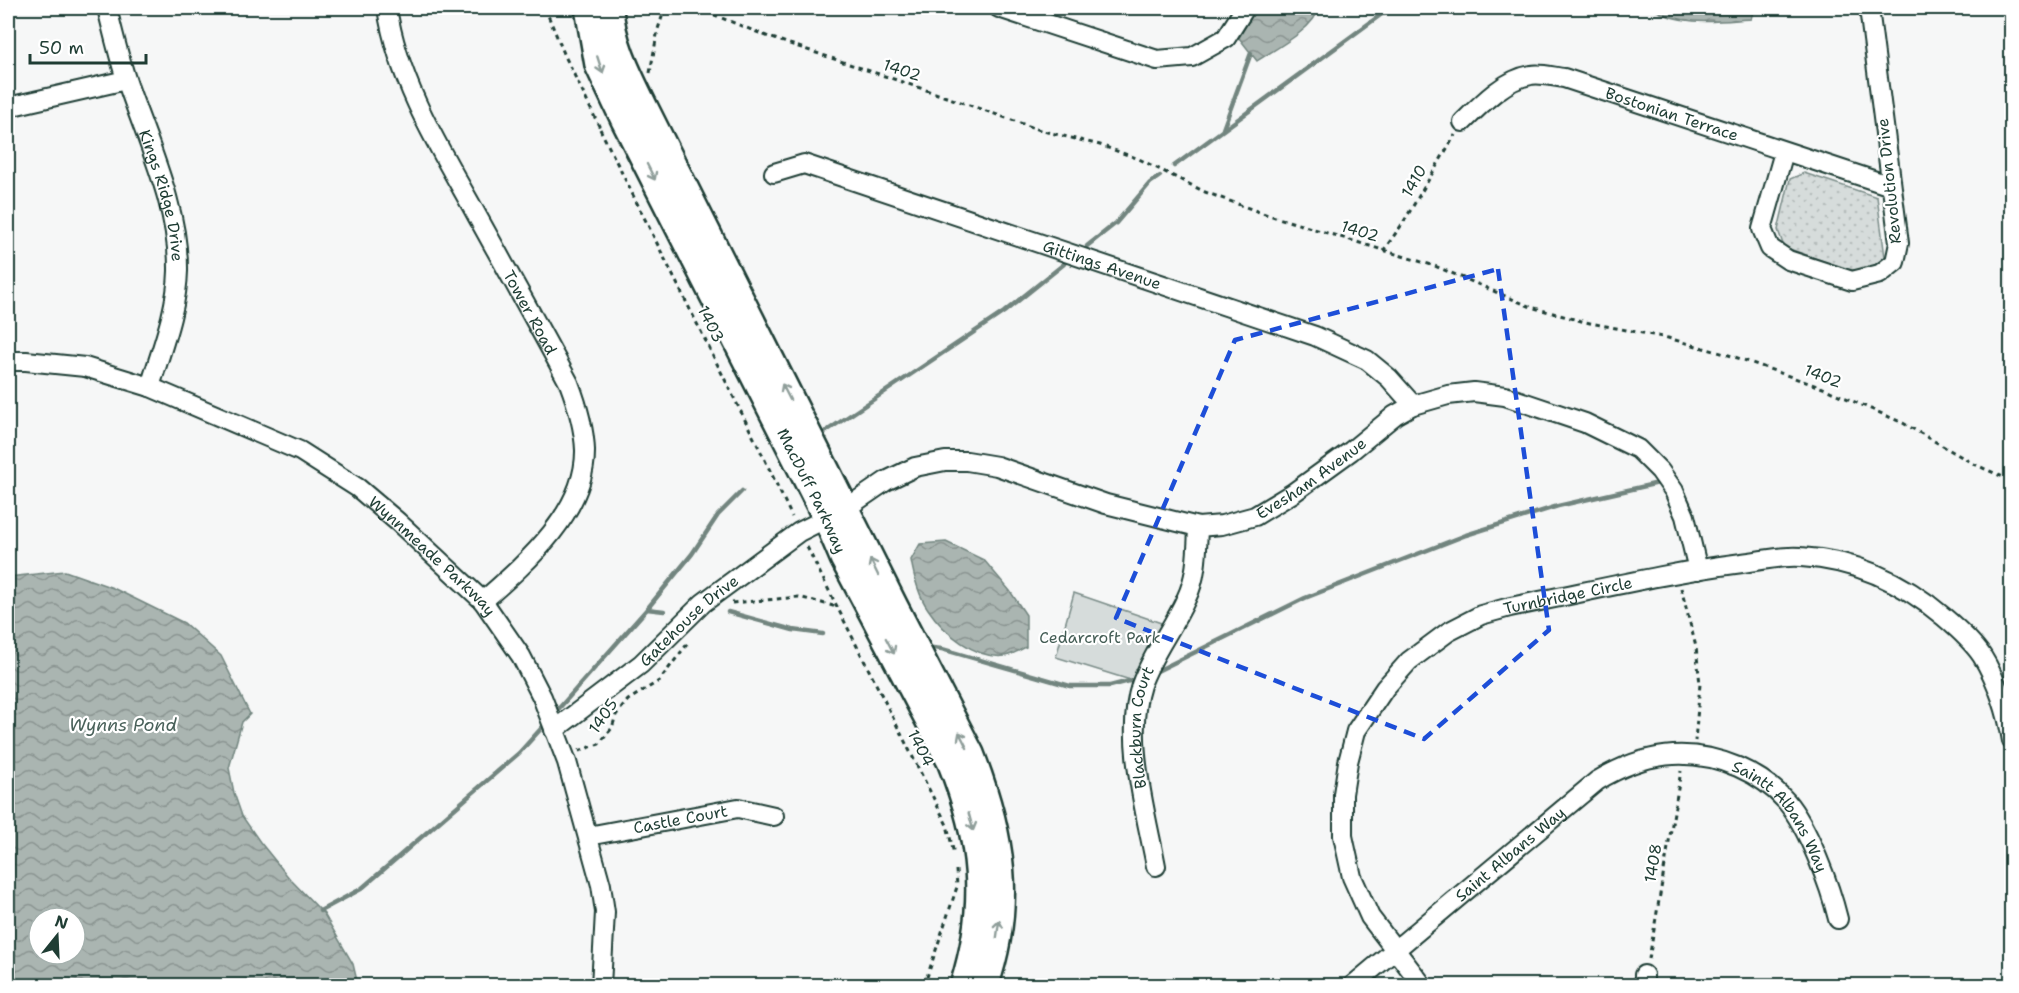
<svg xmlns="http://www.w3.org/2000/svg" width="2019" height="993" viewBox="0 0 2019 993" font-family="'Shantell Sans',sans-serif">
<defs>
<pattern id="grass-dots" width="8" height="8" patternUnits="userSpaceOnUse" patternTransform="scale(1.5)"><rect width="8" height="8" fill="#d6dcdb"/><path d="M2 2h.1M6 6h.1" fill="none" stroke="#b7bebd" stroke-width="1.8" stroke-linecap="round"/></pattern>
<pattern id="water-waves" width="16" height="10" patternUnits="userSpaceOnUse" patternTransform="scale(1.5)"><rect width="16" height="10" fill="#aab5b1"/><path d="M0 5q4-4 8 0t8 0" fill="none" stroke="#8a9491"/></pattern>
</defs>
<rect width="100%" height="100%" fill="#f6f7f7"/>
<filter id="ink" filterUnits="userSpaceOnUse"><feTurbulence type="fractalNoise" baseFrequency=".0167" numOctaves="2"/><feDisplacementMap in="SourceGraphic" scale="12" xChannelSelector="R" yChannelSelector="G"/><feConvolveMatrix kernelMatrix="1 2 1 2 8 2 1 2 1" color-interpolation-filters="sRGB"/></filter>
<g filter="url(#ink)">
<polygon fill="url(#grass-dots)" stroke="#7a8c88" stroke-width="1.5" points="1804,173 1877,197 1885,257 1866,271 1845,269 1784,247 1778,230 1790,179"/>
<polygon fill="#d6dcdb" stroke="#7a8c88" stroke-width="1.5" points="1074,593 1167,625 1137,682 1056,657"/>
<g fill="url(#water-waves)" stroke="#72857f" stroke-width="1.5" fill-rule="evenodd">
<path d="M1256,8H1319C1314,29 1275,49 1257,61L1239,38Z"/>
<path d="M1652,8H1754L1751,19C1718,21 1681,27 1652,8Z"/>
<path d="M946,542L984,560L1010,591L1026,615V647C1020,650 1012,655 1005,656C976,660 943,632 928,609C918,595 914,577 911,560L920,544Z"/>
<path d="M65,571L113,588L184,623L221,656L250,714L242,722L229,768L234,793L242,816L260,842L290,879L324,914L353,964L358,985H8V577ZM39,918H75V954H39Z"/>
</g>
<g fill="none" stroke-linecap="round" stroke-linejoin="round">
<g stroke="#72857f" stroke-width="4.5">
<polyline points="1223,129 1251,53"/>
<polyline points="1174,166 1390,8"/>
<polyline points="1087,246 1116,223 1150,183 1160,176"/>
<polyline points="819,436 1004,312 1064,264"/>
<polyline points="647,609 664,611"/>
<polyline points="728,612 793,630 823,634"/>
<polyline points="924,647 942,649 1070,686 1110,686 1137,679"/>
<polyline points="1153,673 1305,598 1466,535 1558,506 1663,482"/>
<polyline points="553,715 647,609 692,554 718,515 742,491"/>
<polyline points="320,911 361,889 519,753 548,721"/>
</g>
<defs>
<g id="street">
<path id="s1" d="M107,8C113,32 119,58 127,82C147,142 179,207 178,271C177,310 161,350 150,387"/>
<path id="s2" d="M387,8C398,79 435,141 470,203C503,263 537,323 569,383C577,404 584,426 585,450C586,512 525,564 483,601"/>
<polyline points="999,8 1157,60 1192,57 1226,38 1245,8"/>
<polyline points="8,107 126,80"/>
<path id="s3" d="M1463,122C1481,104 1505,79 1531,75C1541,73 1554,77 1564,78L1891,186"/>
<polyline points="1784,152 1762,229 1770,248 1788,260 1852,281 1880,274 1895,262 1899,243 1869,8"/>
<path id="s4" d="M774,173L804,164L1315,336L1367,360L1389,378L1413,405"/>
<path id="s5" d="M8,361H26L85,367L150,387L300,451L358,488L398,522L483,601L521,656L542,697L567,762L601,885L605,912L601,986"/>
<path id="s6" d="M554,730L641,664L703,603L799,532L845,509L886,481L915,467L945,461H967L997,466L1106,504L1198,527L1222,525L1255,516L1293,493L1351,451L1395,415L1413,405L1448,395L1474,392L1505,396L1585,423L1638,449L1660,471L1674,491L1685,516L1698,570"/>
<path id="s7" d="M588,836L738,808L774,816"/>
<path id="s8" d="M1156,866C1146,813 1124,737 1141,685C1152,654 1173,628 1186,599C1197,577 1197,552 1198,527"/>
<path id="s9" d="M1352,986L1597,781C1643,753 1688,746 1738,767C1756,775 1773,786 1786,801C1808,827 1830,886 1838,919"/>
<path id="s10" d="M1423,986L1370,917L1352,877L1343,836V794L1348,762L1356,731L1385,688L1409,661L1448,632L1481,615L1510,607C1587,592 1664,573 1742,563C1761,561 1782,555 1801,557C1855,560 1903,582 1944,617C1957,628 1972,641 1982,656C1997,680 2008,714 2012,741"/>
<polyline points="1644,986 1644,975"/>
</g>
<g id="secondary">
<path id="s11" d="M589,8L599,65L625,120L827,518L844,558L951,761C983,840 990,903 964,986"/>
<path d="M609,8C611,44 629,77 645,110L894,607L970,754C1001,834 1013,903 984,986"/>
</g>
</defs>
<use href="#street" stroke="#1f3d34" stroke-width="22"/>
<use href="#secondary" stroke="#1f3d34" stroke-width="32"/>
<g stroke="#1f3d34" stroke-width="3" stroke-dasharray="4.5 4.5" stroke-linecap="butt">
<polyline points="545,8 565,56 600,128"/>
<polyline points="697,8 769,37 935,93 1043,131 1100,145 1139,159 1205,192 1262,213 1435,266 1531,307 1585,322 1668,338 1732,356 1823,388 1903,423 1974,464 2012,481"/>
<polyline points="650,73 658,29 665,8"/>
<polyline points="600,129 765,460 792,517"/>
<polyline points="1383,251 1403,223 1455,135"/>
<polyline points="807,547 947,825 954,854"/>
<polyline points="1681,588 1696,647 1700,684 1695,741"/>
<polyline points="732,603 799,597 837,607"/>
<polyline points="579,751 599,744 612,728 616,715 628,700 659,681 688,643"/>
<polyline points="1649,959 1681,771"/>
<polyline points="924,986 957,887 956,870"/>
</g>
<use href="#street" stroke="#fff" stroke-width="18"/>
<use href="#secondary" stroke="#fff" stroke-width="27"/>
</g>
<defs><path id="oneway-shaft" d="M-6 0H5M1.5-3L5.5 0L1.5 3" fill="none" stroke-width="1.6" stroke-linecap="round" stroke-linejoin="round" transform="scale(1.5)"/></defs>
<g stroke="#8f9e9a">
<use href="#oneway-shaft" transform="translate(600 65) rotate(72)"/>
<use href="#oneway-shaft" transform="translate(651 172) rotate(63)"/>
<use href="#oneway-shaft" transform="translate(786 392) rotate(-117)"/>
<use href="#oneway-shaft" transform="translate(874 567) rotate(-116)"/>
<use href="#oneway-shaft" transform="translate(890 646) rotate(62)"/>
<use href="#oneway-shaft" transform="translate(963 740) rotate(-117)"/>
<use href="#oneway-shaft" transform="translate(971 822) rotate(75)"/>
<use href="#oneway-shaft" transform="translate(998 929) rotate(-82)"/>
</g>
</g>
<path fill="none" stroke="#1d4ed8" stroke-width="4.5" stroke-dasharray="12 8" stroke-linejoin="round" d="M1498,269L1549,630L1424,739L1116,618L1235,340Z"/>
<g text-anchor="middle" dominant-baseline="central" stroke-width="4.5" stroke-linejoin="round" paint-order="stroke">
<g font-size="16" fill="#1f3d34" stroke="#fff">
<text transform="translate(902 70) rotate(18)">1402</text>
<text stroke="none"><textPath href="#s3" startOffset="231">Bostonian Terrace</textPath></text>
<text transform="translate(1414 181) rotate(-60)">1410</text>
<text transform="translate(1889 181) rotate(-96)">Revolution Drive</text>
<text stroke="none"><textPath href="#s1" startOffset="196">Kings Ridge Drive</textPath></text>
<text transform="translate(1360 231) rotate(17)">1402</text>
<text stroke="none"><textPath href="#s4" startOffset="346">Gittings Avenue</textPath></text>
<text stroke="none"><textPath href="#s2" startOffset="338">Tower Road</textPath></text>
<text transform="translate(711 324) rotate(63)">1403</text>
<text transform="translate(1823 376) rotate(21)">1402</text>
<text stroke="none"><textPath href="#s6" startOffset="868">Evesham Avenue</textPath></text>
<text stroke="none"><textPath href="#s11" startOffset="534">MacDuff Parkway</textPath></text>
<text stroke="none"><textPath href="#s5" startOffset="478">Wynnmeade Parkway</textPath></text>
<text stroke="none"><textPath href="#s10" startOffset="542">Turnbridge Circle</textPath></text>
<text stroke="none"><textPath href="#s6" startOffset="174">Gatehouse Drive</textPath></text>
<text transform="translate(603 716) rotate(-56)">1405</text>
<text stroke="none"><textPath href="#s8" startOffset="141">Blackburn Court</textPath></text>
<text transform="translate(921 748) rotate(63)">1404</text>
<text stroke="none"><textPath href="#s7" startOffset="94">Castle Court</textPath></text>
<text stroke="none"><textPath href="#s9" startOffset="534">Saintt Albans Way</textPath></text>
<text stroke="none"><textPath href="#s9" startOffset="206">Saint Albans Way</textPath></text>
<text transform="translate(1653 863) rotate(-81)">1408</text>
</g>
<g font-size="16" fill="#445d55" stroke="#fff">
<text x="1100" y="637">Cedarcroft Park</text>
</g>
<g font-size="18" font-style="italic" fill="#49615a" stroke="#fff">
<text x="123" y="725">Wynns Pond</text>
</g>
</g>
<rect width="2019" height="993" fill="none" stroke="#fff" stroke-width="30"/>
<rect x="15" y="15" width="1989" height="963" fill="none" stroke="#1f3d34" stroke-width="2" filter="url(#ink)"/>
<g transform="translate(57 936) rotate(18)"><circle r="28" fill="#ffffff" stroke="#a5b1ae" stroke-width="1.5"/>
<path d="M0-4.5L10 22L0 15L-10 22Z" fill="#1f3d34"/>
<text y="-9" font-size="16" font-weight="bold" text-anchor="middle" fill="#1f3d34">N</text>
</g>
<path d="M30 54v9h116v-9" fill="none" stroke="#1f3d34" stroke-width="3"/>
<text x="39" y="54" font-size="18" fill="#1f3d34" stroke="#ffffff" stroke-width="4.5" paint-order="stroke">50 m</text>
</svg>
